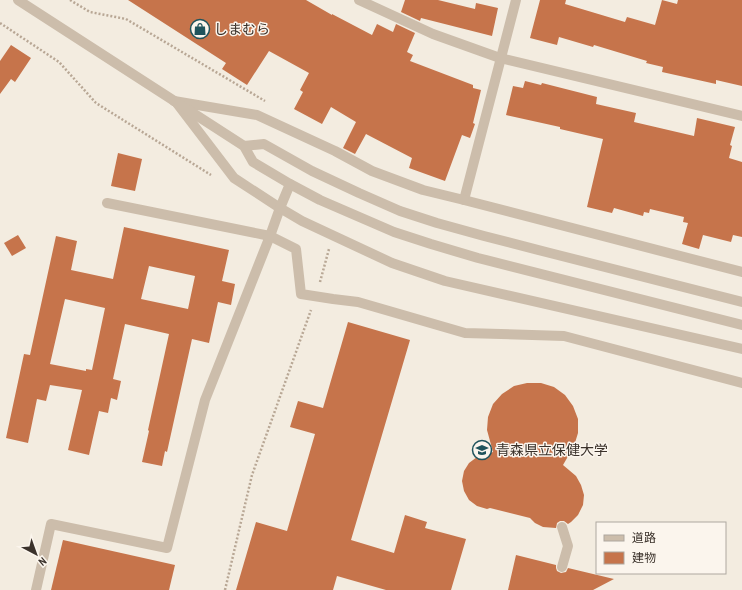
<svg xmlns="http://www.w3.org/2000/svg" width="742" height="590" viewBox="0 0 742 590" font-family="'Archivo Narrow','Noto Sans JP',sans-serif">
<rect width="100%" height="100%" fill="#f3ece0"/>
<g fill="#c6744b" fill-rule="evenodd">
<polygon points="128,0 306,0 332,15 332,14 372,35 377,24 393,32 396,24 415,33 407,52 413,55 410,61 473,85 473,88 481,90 473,123 475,124 470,138 462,135 445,181 409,168 412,158 366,134 355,154 343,148 356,122 331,107 322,124 294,109 303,92 300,90 309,73 269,51 247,85 222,69 226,63"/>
<polygon points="405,0 438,0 475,9 476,3 498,8 492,36 421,18 420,21 401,12"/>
<polygon points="540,0 566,0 565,4 625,22 627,17 655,25 662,0 677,4 678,0 742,0 742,86 716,80 716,84 662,72 663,67 646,63 647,61 594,45 593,47 559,37 557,45 530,38"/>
<polygon points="11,45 31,58 15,82 11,79 0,94 0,61"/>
<polygon points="525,81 541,85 542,83 597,97 596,104 636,113 634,122 694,136 697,118 735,127 730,145 732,146 729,158 742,162 742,237 733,235 731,242 703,235 699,249 682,244 688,223 683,222 684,217 650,209 649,213 644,212 643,216 614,208 612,213 587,207 603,139 560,129 560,127 506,115 513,86 523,88"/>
<polygon points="118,153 142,159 135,191 111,186"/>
<path d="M124,227L229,250L222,281L235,284L231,305L218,302L209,343L192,339L167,452L165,451L162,466L142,462L149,431L148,430L169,334L125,324L113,379L121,381L117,400L111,398L108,413L99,411L89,455L68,450L82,390L50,385L46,401L37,399L28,443L6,438L24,354L30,355L56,236L77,241L71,270L113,279ZM149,266L195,276L188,309L141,299ZM65,299L105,308L92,370L86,369V371L50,364Z"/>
<polygon points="18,235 26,248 12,256 4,243"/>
<polygon points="348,322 410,340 351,540 394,553 405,515 427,522 425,528 466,539 451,590 386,590 337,576 333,590 236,590 256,522 287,531 315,434 290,427 298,401 323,408"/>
<polygon points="527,383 541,383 554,387 565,395 573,406 578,419 578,433 574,446 563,465 576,476 581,485 584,495 583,505 578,515 571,522 568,524 564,521 560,521 557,523 556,528 543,527 535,523 530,518 490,508 487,509 477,506 469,500 464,491 462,481 464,471 469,463 477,457 493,452 487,430 488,417 493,404 502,394 514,386"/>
<polygon points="63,540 175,565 169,590 51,590"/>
<polygon points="516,555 556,565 556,568 557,571 561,573 566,572 568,568 614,579 593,590 508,590"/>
</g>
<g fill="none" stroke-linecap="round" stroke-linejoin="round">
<g stroke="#b8a795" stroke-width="2.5" stroke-dasharray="2 2" stroke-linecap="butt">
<polyline points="70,0 90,12 126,19 265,101"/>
<polyline points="0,23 59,62 96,103 211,175"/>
<polyline points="320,282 329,249"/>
<polyline points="225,590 252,475 311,310"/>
</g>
<g stroke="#ccbdab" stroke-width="10">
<polyline points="280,208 270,236 296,249 301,294 333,299 358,302 465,333 564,336 742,383"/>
<polyline points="36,590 51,524 167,548 205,400 270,236 107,203"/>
</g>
<polyline stroke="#ccbdab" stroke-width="10" points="562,567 568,546 562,527"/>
<g stroke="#ccbdab" stroke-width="10">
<polyline points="359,0 433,34 500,58 742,116"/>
<polyline points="516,0 464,200 742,272"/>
<polyline points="174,101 257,115 335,151 372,171 423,190 464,200"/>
<polyline points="176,102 234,178 280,208"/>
<polyline points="290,184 280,208 302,221 392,263 445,281 742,349"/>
</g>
<g stroke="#ccbdab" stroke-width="10">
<polyline points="18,0 244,146 253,162 290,184 320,200 394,232 431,244 478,258 742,325"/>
<polyline points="244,146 264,144 312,171 359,193 400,211 437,223 484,236 550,253 742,302"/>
</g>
</g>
<defs>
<symbol id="shop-ring" viewBox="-11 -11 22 22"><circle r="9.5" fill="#fbf5ed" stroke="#1f535c" stroke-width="1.5"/><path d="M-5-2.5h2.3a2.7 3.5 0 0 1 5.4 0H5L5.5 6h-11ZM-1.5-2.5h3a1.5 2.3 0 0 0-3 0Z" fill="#1f535c"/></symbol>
<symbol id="university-ring" viewBox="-11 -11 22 22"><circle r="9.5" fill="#fbf5ed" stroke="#1f535c" stroke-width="1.5"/><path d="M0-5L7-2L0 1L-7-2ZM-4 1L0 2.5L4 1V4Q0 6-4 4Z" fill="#1f535c"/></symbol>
</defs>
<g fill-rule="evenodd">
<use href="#shop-ring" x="189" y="18" width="22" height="22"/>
<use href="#university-ring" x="471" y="439" width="22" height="22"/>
</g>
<g text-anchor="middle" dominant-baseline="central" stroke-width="3" stroke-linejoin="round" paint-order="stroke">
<g font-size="14" fill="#3a312a" stroke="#fbf5ed" text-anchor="start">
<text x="214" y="29">しまむら</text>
<text x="496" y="450">青森県立保健大学</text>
</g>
</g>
<rect x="596" y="522" width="130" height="52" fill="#fbf5ed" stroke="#aea79f"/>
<rect x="604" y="535" width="20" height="6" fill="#ccbdab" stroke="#aea79f"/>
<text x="632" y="542" font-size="12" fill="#3a312a">道路</text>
<rect x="604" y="552" width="20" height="12" fill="#c6744b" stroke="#aea79f"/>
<text x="632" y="562" font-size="12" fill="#3a312a">建物</text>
<g transform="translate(36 554) rotate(139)" stroke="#fbf5ed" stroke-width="3" paint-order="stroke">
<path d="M0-3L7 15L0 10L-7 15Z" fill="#3a312a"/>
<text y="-6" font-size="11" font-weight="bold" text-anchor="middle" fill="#3a312a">N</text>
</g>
</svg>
